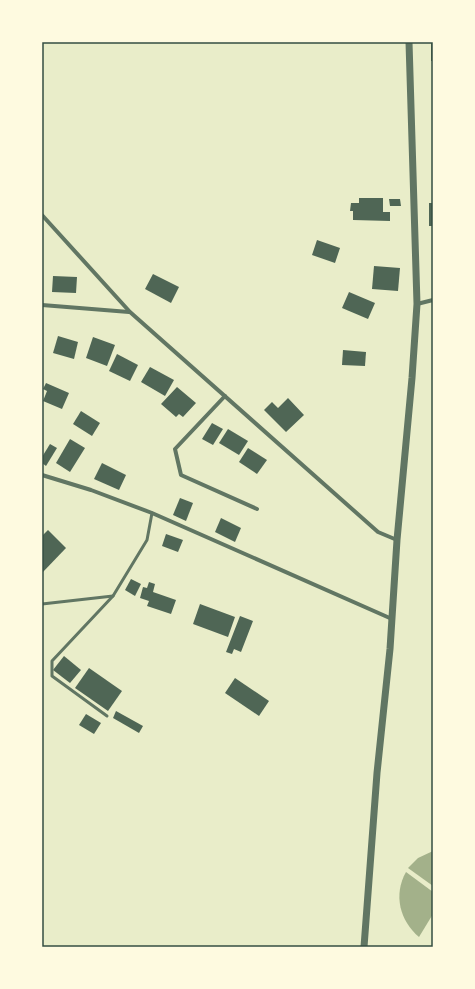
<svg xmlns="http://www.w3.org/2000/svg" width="475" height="989" viewBox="0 0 475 989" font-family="'Varela Round',sans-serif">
<rect width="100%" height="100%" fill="#e9edc9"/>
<g fill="#a3b18a">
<polygon points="433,851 433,886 408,868 418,858"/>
<path d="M406,872L433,892V914L419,937C400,921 393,895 406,872Z"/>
</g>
<g fill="#4f6655">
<rect x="431" y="42" width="2" height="19"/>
<polygon points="359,198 383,198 383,212 390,212 390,221 353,220 353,211 350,211 351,203 359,203"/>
<polygon points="389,199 400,199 401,206 390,206"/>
<rect x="429" y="203" width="4" height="23"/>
<polygon points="317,240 340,248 335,263 312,255"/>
<polygon points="374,266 400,268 398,291 372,289"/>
<polygon points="153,274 179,287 171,303 145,289"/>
<polygon points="53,276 77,277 76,293 52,292"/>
<polygon points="349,292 375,303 368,319 342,308"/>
<polygon points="58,336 78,342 74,359 53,353"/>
<polygon points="93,337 115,345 107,366 86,358"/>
<polygon points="343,350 366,352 365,366 342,365"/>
<polygon points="117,354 138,365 130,381 109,371"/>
<polygon points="150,367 174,380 165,396 141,382"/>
<polygon points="46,383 69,393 62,409 43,401 47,391 43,389"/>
<polygon points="177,387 196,403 183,417 179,414 176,417 161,404"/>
<polygon points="288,398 304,415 286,432 264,410 272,402 278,408"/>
<polygon points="81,411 100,423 92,436 73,424"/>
<polygon points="212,423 223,429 213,445 202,439"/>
<polygon points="228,429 248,441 239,455 219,443"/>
<polygon points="70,439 85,448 70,472 56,463"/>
<polygon points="50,444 57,448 46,466 42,463 42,457"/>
<polygon points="248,448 267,460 257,474 239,462"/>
<polygon points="102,463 126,475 119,490 94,479"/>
<polygon points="180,498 193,503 186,521 173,515"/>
<polygon points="221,518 241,528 235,542 215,532"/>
<polygon points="48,530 66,548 42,573 42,536"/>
<polygon points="166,534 183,540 178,552 162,546"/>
<polygon points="131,579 141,584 135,596 125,590"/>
<polygon points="149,582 155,584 153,592 176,600 171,614 147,606 149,601 140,598 143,587 147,588"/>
<polygon points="200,604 235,617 228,637 193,624"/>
<polygon points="240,616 253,621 241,652 234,649 232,654 226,652"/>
<polygon points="64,656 81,670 70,683 53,670"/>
<polygon points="89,668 122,691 108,711 75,688"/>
<polygon points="235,678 269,701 259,716 225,693"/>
<polygon points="116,711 143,726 139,733 113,718"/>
<polygon points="86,714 101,723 94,734 79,725"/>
</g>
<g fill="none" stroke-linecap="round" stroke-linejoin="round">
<g stroke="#617663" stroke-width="3">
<polyline points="42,604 113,596"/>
<polyline points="107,716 52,676 52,661 113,596 147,540 152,513"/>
</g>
<g stroke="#617663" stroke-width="4">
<polyline points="42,215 130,312 378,532 397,540"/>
<polyline points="417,304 433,300"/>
<polyline points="42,305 129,312"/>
<polyline points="225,396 175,449 181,475 257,509"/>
<polyline points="42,475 91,490 152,513 392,619"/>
</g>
<polyline stroke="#617663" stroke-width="7" points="364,947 377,773 390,649 397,540 412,378 417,304 409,42"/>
</g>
<rect width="475" height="989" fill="none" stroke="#fefae0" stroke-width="86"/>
<rect x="43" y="43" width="389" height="903" fill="none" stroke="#344e41" stroke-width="1.5"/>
</svg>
